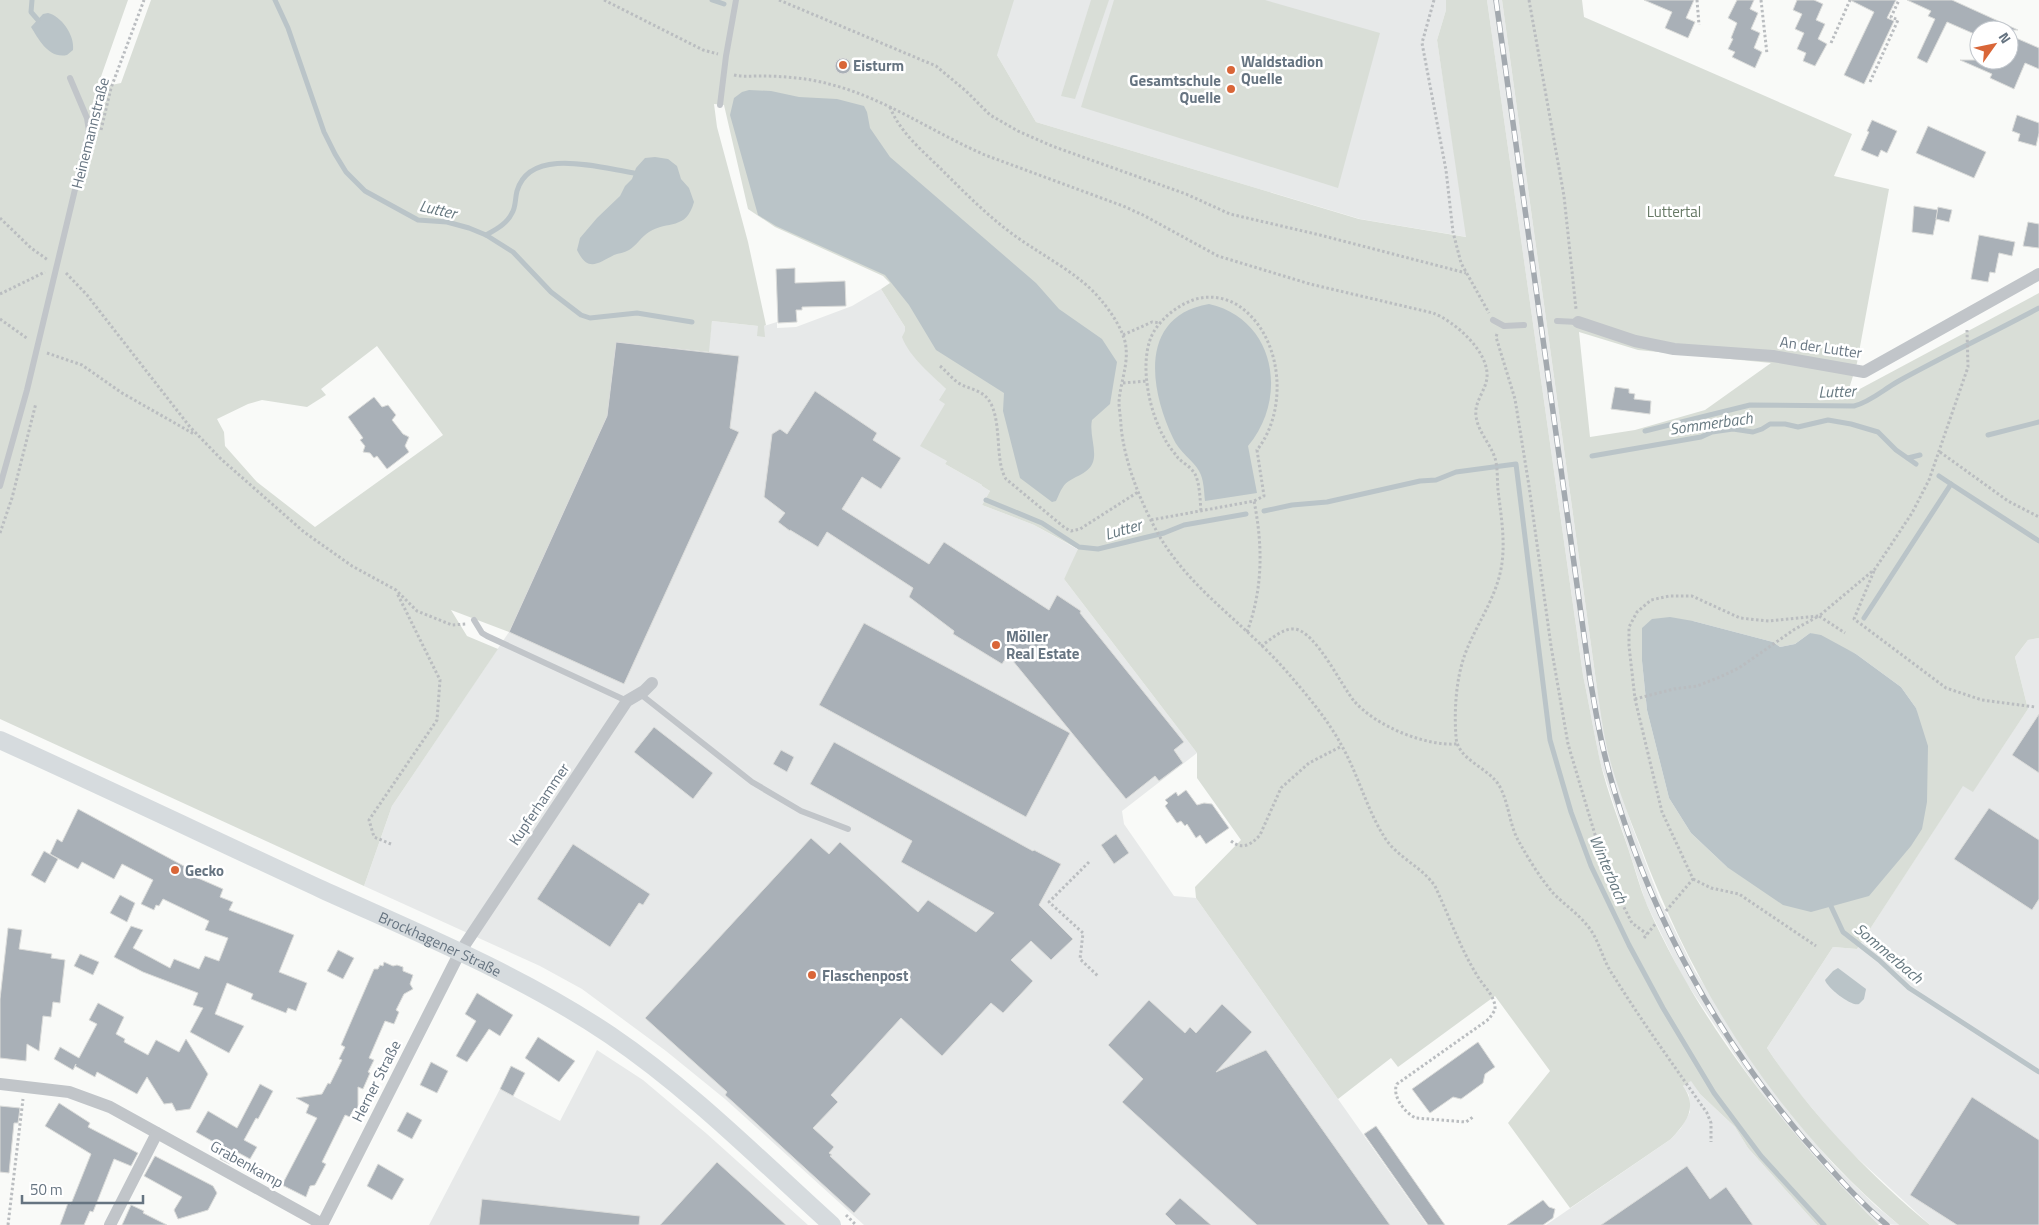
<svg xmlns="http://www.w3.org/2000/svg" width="2039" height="1225" viewBox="0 0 2039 1225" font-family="'Titillium Web',sans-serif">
<rect width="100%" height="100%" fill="#f9faf8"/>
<g fill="#e7e9e9">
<polygon points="876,0 1446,0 1446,10 1437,40 1467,237 1360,219 1036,122 997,55"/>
<polygon points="1487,0 1502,0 1596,681 1610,759 1632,826 1659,898 1695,971 1788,1111 1834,1165 1876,1206 1899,1225 1878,1224 1833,1178 1778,1115 1749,1076 1683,978 1646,903 1622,829 1600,762 1583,675"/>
<polygon points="881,289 905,327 920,362 946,389 945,404 947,461 945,464 982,485 982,486 990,491 982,505 1034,525 1079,550 1064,579 1197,753 1122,811 1124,824 1174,896 1196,898 1427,1225 864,1225 725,1099 666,1051 582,989 540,966 364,886 392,806 509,632 607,416 616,342 708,352 712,321 758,326 764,337 764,326 777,322 777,328 796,327 852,306"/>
<polygon points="2039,638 2039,1225 1930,1225 1842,1144 1791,1083 1767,1048 1833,947 1857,949 1963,785 1973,791 2028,709 2015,657 2028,640"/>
<polygon points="597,1050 643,1080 707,1134 808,1225 429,1225 500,1089 560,1121"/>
<polygon points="1691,1080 1700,1094 1735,1127 1748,1148 1817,1225 1546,1225 1671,1139 1681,1128 1690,1112 1689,1095 1683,1086"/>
</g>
<g fill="#d9ded7" fill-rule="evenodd">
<path d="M0,0H128L97,88L121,83L151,0H1014L997,55L1036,122L1359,219L1466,237L1437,40L1446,10V0H1487L1583,675C1589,704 1594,733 1600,761C1607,791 1619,821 1629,851C1635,869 1640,888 1647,905C1701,1027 1786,1131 1879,1225H1817L1748,1148L1735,1127L1700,1094L1691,1081L1683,1086C1698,1107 1687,1122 1671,1139L1570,1208L1508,1123L1550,1071L1495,996L1398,1067L1391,1058L1338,1099L1196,898L1195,887L1241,840L1197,778V753L1064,579L1078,549L1034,525L982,505L990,491L982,486V485L945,464L947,461L920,446L945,404L939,400L946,389C931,374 910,358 902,337L905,331V327L881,289L890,283L883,276L775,227L748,209L724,105L714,104L717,127L748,242L766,325L764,326L765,337L757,336L758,326L712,321L709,352L616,342L607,416L509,632L451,610L467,636L498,649L392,806L364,886L0,719ZM377,346L443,435L315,527L257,482L225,446L224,432L217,419L248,404L262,400L307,407L326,395L321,389Z"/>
<polygon points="1091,0 1109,0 1075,99 1061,96"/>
<polygon points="1114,0 1265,0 1380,33 1338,188 1081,107"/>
<path d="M1502,0H1582L1584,17L1852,134L1834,176L1889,189L1857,363L1848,392L1856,391L2039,293V638L2028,640L2015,657L2028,709L1973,792L1963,786L1857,949L1833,947L1767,1048C1812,1115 1868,1173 1930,1225H1899C1778,1123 1695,992 1640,845C1629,817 1618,789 1610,760C1603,734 1600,707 1596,681ZM1579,332L1638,350L1771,363L1705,410L1635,430L1590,437ZM1693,621L1773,642L1780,647L1795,644L1810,633L1856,654L1901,687L1916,708L1927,781V802L1727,867L1691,833L1669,798L1647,710L1642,661Z"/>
</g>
<g fill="#bac4c8">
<path d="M48,13C61,16 75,35 73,50L67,55C49,59 39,40 31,27L43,14Z"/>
<path d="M749,90L771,91L799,97L837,99L864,106L867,112L870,128L890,157L1036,283L1059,309L1102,339L1117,362L1110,404L1092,420C1089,434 1097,450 1093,462C1088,476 1070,476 1063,487C1060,491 1058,497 1056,501L1052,502L1020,478L1003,411L1004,393L936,350L909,305L885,275L776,226L758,215L730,115L734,98L742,92Z"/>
<path d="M655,157L668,159L677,166L681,179L689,188L694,202C686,231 668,220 649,232C641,237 637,245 629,250C624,253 619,253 614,255C598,263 588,273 577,250L580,238L597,218L620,196L625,186L632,179L636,168L645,158Z"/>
<path d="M1209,304C1275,319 1289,397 1248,446L1257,493L1205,501C1204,492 1204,479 1199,471C1193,460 1179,452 1173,438C1149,388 1139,316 1209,304Z"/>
<polygon points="1670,617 1693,621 1773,642 1780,647 1795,644 1810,633 1821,635 1856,654 1901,687 1916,708 1928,746 1927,802 1922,829 1911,846 1869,896 1811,912 1783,905 1727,867 1691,833 1669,798 1647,710 1642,661 1642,628 1652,619"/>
<path d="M1838,968L1866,989L1864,999L1859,1004C1852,1007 1828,989 1825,980L1833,971Z"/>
</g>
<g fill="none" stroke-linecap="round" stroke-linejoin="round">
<g stroke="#bac4c8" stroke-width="5">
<polyline points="32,0 31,12 38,20"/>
<polyline points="275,0 288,28 324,132 335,154 346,172 365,191 418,220 447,222 469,228 486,235 513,252 551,292 581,315 590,318 637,313 692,322"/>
<polyline points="712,0 724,4"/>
<path d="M486,235C495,230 507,224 512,213C516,207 515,198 517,191C530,146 600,168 634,173"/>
<path d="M1645,431L1750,405L1854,406C1870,402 1883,390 1897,382C1944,356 1992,333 2039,308"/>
<polyline points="1988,435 2039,422"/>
<polyline points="1592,456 1701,437 1712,432 1733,429 1753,432 1762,429 1770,424 1785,424 1798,427 1828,420 1851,424 1878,432 1896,450 1916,464"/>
<polyline points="1908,458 1920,455"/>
<polyline points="1951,484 2039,541"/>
<polyline points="986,500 1042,523 1079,547 1098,549 1164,533 1184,525 1246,514"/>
<polyline points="1264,511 1292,505 1327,502 1420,481 1436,480 1456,472 1516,464 1550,740 1571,812 1591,866 1629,945 1663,1008 1714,1093 1761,1156 1824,1225"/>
<polyline points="1864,618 1951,484 1939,476"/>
<polyline points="1829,902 1843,932 1879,960 1909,988 2039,1072"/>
</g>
</g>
<g fill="#a9b0b7" stroke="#dbdcda">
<polygon points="1644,0 1694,0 1686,18 1695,22 1688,38 1665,28 1672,12"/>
<polygon points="1737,0 1754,0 1750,9 1758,13 1751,29 1760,33 1754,48 1762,52 1755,68 1732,57 1735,52 1728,49 1733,39 1731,38 1737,23 1728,18"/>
<polygon points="1797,0 1814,0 1823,4 1816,20 1825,24 1818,39 1827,44 1815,66 1803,61 1806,53 1797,49 1804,33 1795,29 1802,14 1793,10"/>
<polygon points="1850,0 1896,0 1887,18 1894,21 1864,84 1844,75 1874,12"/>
<polygon points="1907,0 1952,0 2018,30 1979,30 1979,36 1947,22 1927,63 1917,58 1935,19 1928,16 1931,11"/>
<polygon points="2009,35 2039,48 2039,69 2025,63 2014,89 1990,78 1992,74 1960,60 2009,60"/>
<circle cx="843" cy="66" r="8"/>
<polygon points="2017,115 2039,123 2039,133 2036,146 2018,141 2020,134 2012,131"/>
<polygon points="1872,120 1897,131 1887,153 1881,150 1878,157 1861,150 1869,132 1867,131"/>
<polygon points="1928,126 1986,152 1974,178 1916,153"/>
<polygon points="1914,206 1938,210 1933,235 1912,232"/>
<polygon points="1938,207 1952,210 1949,222 1936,219"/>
<polygon points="2028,222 2039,224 2039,248 2023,246"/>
<polygon points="1979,235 2015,242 2012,256 1999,253 1995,273 1990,272 1988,282 1971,279"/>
<polygon points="795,268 795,283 845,281 846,306 802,307 802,310 796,310 797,322 778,323 776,269"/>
<polygon points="616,342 739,356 730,428 739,432 624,684 509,632 607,416"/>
<polygon points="1615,387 1629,389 1629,393 1635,394 1634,399 1651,401 1650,414 1611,409"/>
<polygon points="815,391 877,433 873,440 901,458 881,489 862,477 842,509 929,564 944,542 1049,610 1057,595 1081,611 1080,613 1184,742 1174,750 1183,763 1159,781 1155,776 1126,799 1008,655 1002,664 953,634 954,631 909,597 913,588 827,532 818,547 790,530 790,531 778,522 785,513 764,497 772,434 780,429 787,434"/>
<polygon points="374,397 382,407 388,405 396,415 392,420 403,434 409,437 405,446 409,452 387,469 377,456 374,458 370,453 363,452 365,446 360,440 363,438 348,417"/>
<polygon points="864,623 1070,733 1026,817 819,705"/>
<polygon points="2039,714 2039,773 2012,755"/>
<polygon points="654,727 713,773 693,799 634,752"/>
<polygon points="834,742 1033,851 1034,850 1061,864 1039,905 1073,939 1051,960 1031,941 1011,960 1033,981 1003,1013 991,1003 942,1056 901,1018 831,1095 838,1102 813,1128 834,1147 829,1153 832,1155 830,1156 871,1194 854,1213 734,1103 725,1095 727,1092 645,1018 811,838 829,854 840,842 918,912 928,900 976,932 994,913 901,862 912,841 810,784"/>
<polygon points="781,750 794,757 787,772 773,764"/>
<polygon points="1186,790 1197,805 1204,803 1212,804 1229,828 1206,844 1200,835 1196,838 1187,824 1185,826 1181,821 1177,823 1165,806 1168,803 1165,800 1176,792 1178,796"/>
<polygon points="1989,808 2039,840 2039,899 2032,910 1954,859"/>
<polygon points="78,809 193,871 191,875 223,889 220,897 233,902 229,910 294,935 279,972 307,983 296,1011 288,1008 286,1013 251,999 253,994 227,983 215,1014 244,1026 229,1053 190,1032 203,1008 193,1005 198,993 143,972 114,957 131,926 143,930 133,948 170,968 174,959 199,969 205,956 219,961 228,938 205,930 209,921 163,899 159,906 156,905 154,910 141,904 153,880 122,864 114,879 82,862 78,869 50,854 57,839 62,842"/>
<polygon points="1116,834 1129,853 1114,864 1101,845"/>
<polygon points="573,844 650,894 643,905 639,903 610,947 537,899"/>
<polygon points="44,851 58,859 45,883 31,875"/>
<polygon points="120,895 135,903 127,922 110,913"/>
<polygon points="8,928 22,930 19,949 52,954 51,958 65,960 60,1003 53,1002 51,1017 43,1016 39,1051 27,1044 26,1061 0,1058 0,999"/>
<polygon points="338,950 354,958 343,979 327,971"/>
<polygon points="80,954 99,962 93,975 74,966"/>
<polygon points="384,962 393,966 397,965 403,967 403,971 413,975 410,984 413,989 404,994 396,1010 399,1012 394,1024 385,1021 369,1058 374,1060 368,1072 370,1073 363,1089 358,1087 358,1109 352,1112 350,1117 345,1115 322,1162 326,1164 315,1185 310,1186 306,1197 282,1185 317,1118 306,1113 309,1105 296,1098 322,1094 328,1083 330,1084 342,1060 339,1059 345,1047 341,1045 357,1008 374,969 378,969 380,965 383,966"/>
<polygon points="477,993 513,1015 500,1036 489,1029 467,1062 456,1056 476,1021 465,1014"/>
<polygon points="1149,1000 1185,1033 1190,1027 1196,1033 1222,1004 1252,1032 1216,1072 1266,1050 1390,1225 1257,1225 1122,1102 1143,1079 1108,1045"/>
<polygon points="98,1003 124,1017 116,1034 125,1039 124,1042 148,1055 156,1040 179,1052 186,1039 208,1074 190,1109 176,1111 172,1103 164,1104 147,1077 137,1094 97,1072 95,1077 75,1066 76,1064 73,1070 54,1059 60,1047 79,1058 97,1024 89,1020"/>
<polygon points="538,1037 575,1061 559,1082 525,1058"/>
<polygon points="1478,1042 1495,1067 1485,1074 1483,1083 1461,1099 1453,1097 1430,1113 1412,1089"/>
<polygon points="431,1062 448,1071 437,1093 420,1085"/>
<polygon points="511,1066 525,1073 513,1096 500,1089"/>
<polygon points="260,1084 273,1091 258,1119 256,1118 244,1140 257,1147 250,1159 237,1152 230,1164 220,1159 226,1149 196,1132 208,1111 237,1128"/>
<polygon points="1972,1097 2039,1140 2039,1225 1957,1225 1910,1195"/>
<polygon points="59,1103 90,1123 88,1127 138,1153 131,1166 114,1159 93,1212 90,1211 84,1225 60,1225 68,1203 71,1204 91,1154 45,1126"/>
<polygon points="0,1106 20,1108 18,1123 14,1123 9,1173 0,1172"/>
<polygon points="407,1112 422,1120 412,1139 397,1131"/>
<polygon points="1376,1126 1445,1225 1428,1225 1364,1134"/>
<polygon points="155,1156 213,1186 217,1193 208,1210 178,1219 174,1210 182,1197 144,1176"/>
<polygon points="717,1162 786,1225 660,1225"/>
<polygon points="378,1164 404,1179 392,1200 367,1186"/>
<polygon points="1687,1166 1710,1199 1726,1187 1753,1225 1601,1225"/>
<polygon points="1180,1198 1211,1225 1176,1225 1165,1214"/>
<polygon points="482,1199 640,1216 639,1225 479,1225"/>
<polygon points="1543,1200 1549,1207 1555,1209 1553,1218 1543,1225 1507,1225"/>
<polygon points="131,1205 144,1211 143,1213 167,1225 122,1225"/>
</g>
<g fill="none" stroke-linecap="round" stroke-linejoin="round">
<g stroke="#babdc0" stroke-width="3" stroke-dasharray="2.5 2.5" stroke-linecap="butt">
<polyline points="604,0 703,50 718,54"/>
<polyline points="779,0 936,66 966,91 990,115 1018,131 1052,146 1186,194 1230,214 1320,235 1466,273"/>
<polyline points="1434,0 1422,43 1446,170 1453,232 1461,263 1489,313"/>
<polyline points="1529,0 1564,196 1576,309"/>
<polyline points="1697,0 1699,25"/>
<polyline points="1761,0 1767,54"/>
<polyline points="1831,43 1850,0"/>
<path d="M734,75C743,77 751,76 760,76C782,76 808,78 829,84C885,98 932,132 985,155L1123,206L1143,215L1218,256L1310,284L1433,313C1454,321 1489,351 1487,377C1486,391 1474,401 1476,416C1478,432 1490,443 1495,458C1498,468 1497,480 1498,490C1501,516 1506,543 1501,569C1495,600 1476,625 1465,654C1456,679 1454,710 1456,737C1457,760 1490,768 1500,787C1509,804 1509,823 1518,840C1528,858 1540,878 1554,894C1566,906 1580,915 1590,929C1600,943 1603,961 1613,975C1642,1022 1675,1067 1707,1113L1711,1123V1142"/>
<polyline points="1870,82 1898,20 1891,17 1899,0"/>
<path d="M890,107C900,133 924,152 944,172C970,198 998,226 1030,246C1054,262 1082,277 1101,300C1111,312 1125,332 1126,348C1128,366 1120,384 1119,402C1119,410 1121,419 1121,427C1125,463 1139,498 1156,530C1187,588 1245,623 1287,672C1307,695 1329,721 1343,748C1359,777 1367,810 1385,838C1398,858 1421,866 1435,886C1449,916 1460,948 1478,977C1485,988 1496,997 1495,1010L1489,1019L1397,1084C1391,1096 1406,1114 1416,1118L1466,1122L1473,1117"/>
<polyline points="101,130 111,88 144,0"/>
<polyline points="0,218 31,248 48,260"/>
<polyline points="66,273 87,295 190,427 221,459 304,532 352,566 396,590 417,611 452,625 466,624"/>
<polyline points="0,294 45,272"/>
<polyline points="0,319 28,339"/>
<polyline points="1497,334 1496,337 1515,399 1529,486 1551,646 1568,744 1599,848 1611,882 1632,923 1647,934"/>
<polyline points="1123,335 1152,322 1161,323"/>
<polyline points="47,353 82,365 122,393 194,434"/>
<path d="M940,366C946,371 951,377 957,382C967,389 980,389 988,399C1003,419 994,460 1006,479L1065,528L1071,531L1080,529L1138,492"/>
<polyline points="1123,383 1147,381"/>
<polyline points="1940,452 2008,501 2039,517"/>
<path d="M1151,520L1254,501L1264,496L1257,450C1288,411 1283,340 1243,309C1230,298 1210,294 1193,300C1176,306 1156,322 1150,340C1140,369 1150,414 1165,439C1168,446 1174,452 1178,458C1183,463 1191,467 1195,474C1200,484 1200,500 1201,511"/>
<polyline points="0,533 12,498 36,403"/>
<polyline points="1874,571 1854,619 1946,688 1982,700 2035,707"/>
<path d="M1247,632C1263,589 1263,546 1254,501"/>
<path d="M1261,646C1270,640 1283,628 1294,629C1315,630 1341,685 1354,701C1376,726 1424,746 1457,744"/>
<polyline points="1635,699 1674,689 1697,686 1720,677 1739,668 1795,629 1819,616 1845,633"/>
<path d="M1231,841C1242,850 1251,845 1260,835L1281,788L1309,763L1342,746"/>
<polyline points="391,844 374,837 369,820 437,720 440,680 397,593"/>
<polyline points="1089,862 1049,902 1083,933 1080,959 1099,977"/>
<polyline points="1693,879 1711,888 1739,894 1816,946"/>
<polyline points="1666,911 1693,879 1662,812 1635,699 1629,646 1629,627 1637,612 1651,600 1669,596 1692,596 1740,618 1769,621 1819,616 1875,569 1912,513 1929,480 1968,367 1967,330"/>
<polyline points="1644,938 1656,923"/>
<polyline points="846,1215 856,1225"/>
<polyline points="8,1225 23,1099"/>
</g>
<g stroke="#c1c5c9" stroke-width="6">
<polyline points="720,105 726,56 736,0"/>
<polyline points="1493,320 1504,326 1524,325"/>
<polyline points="1557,321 1578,322"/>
<polyline points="0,486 27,390 89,131 87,118 70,78"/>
<polyline points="474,620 482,633 487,636 627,701"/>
<polyline points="639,693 752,782 801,811 848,829"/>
</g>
<g stroke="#c1c5c9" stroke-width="12">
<polyline points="1578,322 1635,341 1674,349 1773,356 1864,372 2039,274"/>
<polyline points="0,1084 69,1092 110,1107 322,1224"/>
<polyline points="110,1225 157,1133"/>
<polyline points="322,1225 460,952 627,701 644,691 652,683"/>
</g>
<path stroke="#d6dbde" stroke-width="18" id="s1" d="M0,740C108,789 215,840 323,890C420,934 521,975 610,1035C691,1090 760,1160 832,1225"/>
<defs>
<path id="rail" d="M1496,0L1590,679C1595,706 1599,734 1606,760C1613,789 1623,819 1633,847C1673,955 1729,1050 1803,1138C1830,1168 1856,1199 1887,1225"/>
</defs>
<use href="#rail" stroke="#a3a9af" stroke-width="5.5"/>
<use href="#rail" stroke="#fff" stroke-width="4" stroke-dasharray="11" stroke-linecap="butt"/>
</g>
<g fill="#d96638" stroke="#fff" stroke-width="2">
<circle cx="843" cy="65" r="5"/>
<circle cx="1231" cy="70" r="5"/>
<circle cx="1231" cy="89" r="5"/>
<circle cx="996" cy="645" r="5"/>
<circle cx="175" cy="870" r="5"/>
<circle cx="812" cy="975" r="5"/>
</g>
<g text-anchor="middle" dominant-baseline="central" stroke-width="5" stroke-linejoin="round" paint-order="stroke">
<g font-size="15" font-weight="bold" fill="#667481" stroke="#fff" text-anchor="start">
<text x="1241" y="61">Waldstadion<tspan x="1241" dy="17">Quelle</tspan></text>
<text x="853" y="65">Eisturm</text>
<text x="1221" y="80" text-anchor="end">Gesamtschule<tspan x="1221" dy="17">Quelle</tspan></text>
<text x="1006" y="636">Möller<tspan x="1006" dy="17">Real Estate</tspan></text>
<text x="185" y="870">Gecko</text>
<text x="822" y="975">Flaschenpost</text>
</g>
<g font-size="15" fill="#667481" stroke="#fff">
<text transform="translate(90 133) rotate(-76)">Heinemannstraße</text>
<text transform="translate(1821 347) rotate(8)">An der Lutter</text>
<text transform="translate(539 804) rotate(-56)">Kupferhammer</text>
<text stroke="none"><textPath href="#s1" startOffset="485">Brockhagener Straße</textPath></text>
<text transform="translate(376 1081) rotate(-63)">Herner Straße</text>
<text transform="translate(247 1164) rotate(29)">Grabenkamp</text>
</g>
<g font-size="15" fill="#677965" stroke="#fff">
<text x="1674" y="211">Luttertal</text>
</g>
<g font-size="16" font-style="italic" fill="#677981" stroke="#fff">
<text transform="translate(438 209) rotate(13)">Lutter</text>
<text transform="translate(1837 391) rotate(-2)">Lutter</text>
<text transform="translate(1711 423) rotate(-8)">Sommerbach</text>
<text transform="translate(1123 529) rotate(-16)">Lutter</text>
<text transform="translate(1609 869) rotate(67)">Winterbach</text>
<text transform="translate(1889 953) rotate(40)">Sommerbach</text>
</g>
</g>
<g transform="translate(1994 45) rotate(57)"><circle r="24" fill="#ffffff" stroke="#c2c7cd"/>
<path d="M0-4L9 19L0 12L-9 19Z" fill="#d96638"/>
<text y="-8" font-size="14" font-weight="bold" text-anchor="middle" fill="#667481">N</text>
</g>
<path d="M22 1195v8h121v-8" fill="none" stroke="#667481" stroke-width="2.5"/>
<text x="30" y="1195" font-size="15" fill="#667481" stroke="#ffffff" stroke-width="4" paint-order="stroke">50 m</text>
</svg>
